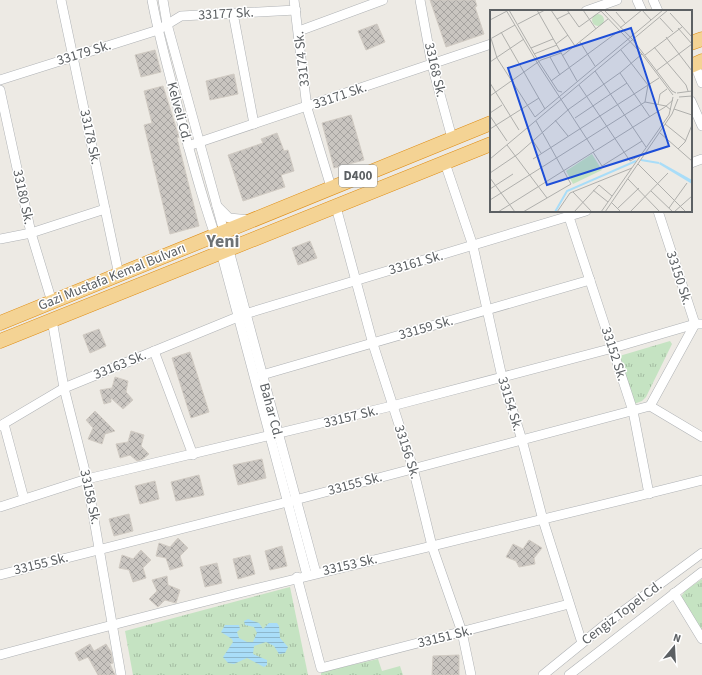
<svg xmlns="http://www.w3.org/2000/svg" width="702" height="675" viewBox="0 0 702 675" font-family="'Source Sans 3',sans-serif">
<defs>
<pattern id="park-tufts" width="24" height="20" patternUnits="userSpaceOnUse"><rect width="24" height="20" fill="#c5e3c2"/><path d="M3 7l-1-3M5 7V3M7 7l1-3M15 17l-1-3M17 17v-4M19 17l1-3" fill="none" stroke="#a3bba1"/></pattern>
<pattern id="water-rules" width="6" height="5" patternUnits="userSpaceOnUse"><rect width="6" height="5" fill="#a9ddf8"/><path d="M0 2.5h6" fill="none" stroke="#8db7cc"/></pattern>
<pattern id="building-cross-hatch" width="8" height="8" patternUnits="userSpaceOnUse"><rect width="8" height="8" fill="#c9c5c0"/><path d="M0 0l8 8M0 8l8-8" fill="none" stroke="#a6a3a0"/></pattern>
</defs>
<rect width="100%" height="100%" fill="#edeae4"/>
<g fill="url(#park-tufts)">
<polygon points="670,341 672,344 646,397 642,401 634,404 616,357"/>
<polygon points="702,579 702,642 680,598 686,590"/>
<polygon points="290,587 308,675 133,675 125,631"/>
<polygon points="378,659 382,671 400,666 403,675 321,675 321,672"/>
</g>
<polygon fill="url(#water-rules)" points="248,619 259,623 263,629 269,623 277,623 279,626 280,638 288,647 285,653 279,654 274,646 266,642 254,646 253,654 267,660 267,665 264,667 247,658 234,664 228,663 223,657 233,642 232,639 221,632 225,625 239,625 240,629 237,632 239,638 247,642 253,642 257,633 254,627 245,625 244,621"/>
<g fill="url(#building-cross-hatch)" stroke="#d1cbc3">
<polygon points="430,0 475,0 477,6 475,7 484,34 446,47"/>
<polygon points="377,24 385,42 366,50 358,31"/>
<polygon points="155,50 161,72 141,77 135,55"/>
<polygon points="234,74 238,94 210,100 206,81"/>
<polygon points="163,86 179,137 177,138 199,226 170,234 144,125 152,123 144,91"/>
<polygon points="351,115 364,160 334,168 322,123"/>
<polygon points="277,133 284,151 288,150 294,171 281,175 285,187 243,201 228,155 263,143 261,139"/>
<polygon points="310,241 317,258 298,265 292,248"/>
<polygon points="99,329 106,346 90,353 83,335"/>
<polygon points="190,352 209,412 191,418 172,358"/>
<polygon points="115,377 128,381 126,392 133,400 123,409 111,398 111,402 104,404 100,390 112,388"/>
<polygon points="95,411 115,431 105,434 102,444 88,439 93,428 86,420"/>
<polygon points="131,431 144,435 141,446 149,454 143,459 137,461 130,455 120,458 116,444 128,442"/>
<polygon points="262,459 266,478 238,485 233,465"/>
<polygon points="199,475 204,495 176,501 171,482"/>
<polygon points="155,481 159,499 140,504 135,486"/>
<polygon points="129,514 133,531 114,536 109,519"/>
<polygon points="178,538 188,548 180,556 183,566 170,570 166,558 156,556 159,543 170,547"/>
<polygon points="529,540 542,548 534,558 535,564 519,567 516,561 506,557 513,544 523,549"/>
<polygon points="282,546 287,566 270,570 265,551"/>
<polygon points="141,550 151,560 143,568 146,578 133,582 129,570 119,568 122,555 133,559"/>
<polygon points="250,555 255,574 238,579 233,559"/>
<polygon points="217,563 222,583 205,587 200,567"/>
<polygon points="167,576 168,585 180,590 176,603 165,600 158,607 149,599 157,591 152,580"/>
<polygon points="90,644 94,651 106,644 111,652 113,663 110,664 115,675 98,675 88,657 79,661 75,653"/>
<polygon points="459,655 459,675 432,675 433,656"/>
</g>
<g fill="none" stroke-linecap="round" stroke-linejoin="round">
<defs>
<g id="minor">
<polyline points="61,0 119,275"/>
<path d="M152,0C159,38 170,75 179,112C192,160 204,206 221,252L307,575"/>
<polyline points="163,0 167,24 217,206 229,218 250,220"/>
<polyline points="294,0 307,108 331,187"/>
<polyline points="420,0 432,65 452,138"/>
<polyline points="637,0 642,11"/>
<polyline points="653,0 658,11"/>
<polyline points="586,11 617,0"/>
<polyline points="233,13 254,124"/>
<polyline points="299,31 383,0"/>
<polyline points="691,62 695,65 702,83"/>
<polyline points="0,80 158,30 181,16 296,10"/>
<polyline points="0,90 31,233 52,302"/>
<polyline points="691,101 702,126"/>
<polyline points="188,146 491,44"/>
<polyline points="445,163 473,246 502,377 522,440 543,520 582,643"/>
<polyline points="691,163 702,159"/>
<polyline points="217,206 316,573"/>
<polyline points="336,207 373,344 413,468 432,546 462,632 471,675"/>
<polyline points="569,217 633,411 649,494"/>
<polyline points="0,239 31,233 105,209"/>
<polyline points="52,320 64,388 87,479 121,675"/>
<polyline points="154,351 193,455"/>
<polyline points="262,375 590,280"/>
<polyline points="650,406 695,324 658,211"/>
<polyline points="4,424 24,499"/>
<polyline points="0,426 64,388 245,314 586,211"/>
<polyline points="0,507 87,479 392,406 613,348 695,324 702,324"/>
<polyline points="0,575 295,500 650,406 702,437"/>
<polyline points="297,577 321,668 569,604"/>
<polyline points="674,593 702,639"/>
<path d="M0,655C233,591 468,539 702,480"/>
<polyline points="543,675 607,623 702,553"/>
<polyline points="569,675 702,572"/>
</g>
<g id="highway">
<polyline points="691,43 702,39"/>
<polyline points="691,66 702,61"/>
<polyline points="0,323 491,123"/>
<polyline points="0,341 491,144"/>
</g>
</defs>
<use href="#minor" stroke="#afb2b5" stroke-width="10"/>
<use href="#highway" stroke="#df8d13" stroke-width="15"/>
<use href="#minor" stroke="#fff" stroke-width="9"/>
<use href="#highway" stroke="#f4d394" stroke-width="14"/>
</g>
<g text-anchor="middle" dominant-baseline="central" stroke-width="3" stroke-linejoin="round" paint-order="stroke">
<rect fill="#fff" stroke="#8d9092" stroke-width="1" x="339" y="165" width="38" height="22" rx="3"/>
<g font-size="13" font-weight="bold" fill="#5c6063">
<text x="358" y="176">D400</text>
</g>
<g font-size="14" fill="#5c6063" stroke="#fff">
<text transform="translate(226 14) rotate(-3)">33177 Sk.</text>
<text transform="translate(84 53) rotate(-17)">33179 Sk.</text>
<text transform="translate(302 59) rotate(-96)">33174 Sk.</text>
<text transform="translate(435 70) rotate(77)">33168 Sk.</text>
<text transform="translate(340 96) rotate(-19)">33171 Sk.</text>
<text transform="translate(179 112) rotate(75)">Kelveli Cd.</text>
<text transform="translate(90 137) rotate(78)">33178 Sk.</text>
<text transform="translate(23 197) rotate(78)">33180 Sk.</text>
<text transform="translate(416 263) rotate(-16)">33161 Sk.</text>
<text transform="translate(112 277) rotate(-22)">Gazi Mustafa Kemal Bulvarı</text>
<text transform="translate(679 278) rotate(72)">33150 Sk.</text>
<text transform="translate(426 328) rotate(-16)">33159 Sk.</text>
<text transform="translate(614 354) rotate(72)">33152 Sk.</text>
<text transform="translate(120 365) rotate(-22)">33163 Sk.</text>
<text transform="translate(510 404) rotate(73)">33154 Sk.</text>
<text transform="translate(271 411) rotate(75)">Bahar Cd.</text>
<text transform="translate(351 417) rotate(-14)">33157 Sk.</text>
<text transform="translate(407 452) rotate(72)">33156 Sk.</text>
<text transform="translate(355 484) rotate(-15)">33155 Sk.</text>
<text transform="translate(90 497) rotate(78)">33158 Sk.</text>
<text transform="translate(41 564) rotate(-14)">33155 Sk.</text>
<text transform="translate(350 565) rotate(-13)">33153 Sk.</text>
<text transform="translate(622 613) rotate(-37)">Cengiz Topel Cd.</text>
<text transform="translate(445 637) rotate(-14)">33151 Sk.</text>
</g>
<g font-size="18" font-weight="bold" fill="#6d7275" stroke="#fff">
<text x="223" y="241">Yeni</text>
</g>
</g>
<g transform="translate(490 10)">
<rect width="202" height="202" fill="#edeae4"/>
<path d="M102 10a6 6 0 1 1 12 0a6 6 0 1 1-12 0ZM102,144L112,160L83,174L76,161Z" fill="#c5e3c2"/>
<path d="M170,152L202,170V174L169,154Z" fill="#a9ddf8"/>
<path fill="none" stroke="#a9ddf8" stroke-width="2" d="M151,150L169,153M65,202L77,181L146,151"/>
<path fill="none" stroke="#afafac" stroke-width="1" d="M16,0L48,54L104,140M19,0L49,52L68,81L72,82M47,0L87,71M61,0L85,36M77,0L89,17L111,1M93,0L106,19M110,0L152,44L183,85M114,0L143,30L182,81L186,83M126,2L136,14M180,3L202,27M170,8L183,22M67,9L79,3M0,10L17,1M28,14L55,0M130,18L152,0L161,10M188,18L202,34M11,22L55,99M0,25L7,48L45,107M176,27L202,61M2,28L25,15M90,32L105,56M66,34L78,25M164,37L196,75L198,81M41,38L63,29M131,40L158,75L155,92M44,44L67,35M155,45L192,17M72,46L118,9M60,47L70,65M0,52L34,29M105,61L156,137M166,61L202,34M130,63L160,107M61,71L129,21M0,73L29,120M89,75L140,151L149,146M187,83L202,81M0,86L51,50L71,43M189,87L202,86M168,95L170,84L177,79M184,99L202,105M0,103L12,95M0,106L17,131M45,107L173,0M85,108L137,73M65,110L78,126M175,114L196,131M0,119L49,88M170,123L202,151M43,131L51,143M17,135L57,188M188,139L195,132L202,115M103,142L112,156L152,131M0,149L178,0M43,149L169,68M148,154L196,202M0,163L28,144L79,99L131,62L152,44M0,168L25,202M138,169L170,202M0,179L23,164M103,180L118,192M161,181L183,202M83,182L102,202M0,190L155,92L176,96L181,100M121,192L131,202M128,198L149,178M179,198L197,173M8,202L175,97L183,90M33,202L81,174L46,111M67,202L80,183L142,158M84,202L109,175L122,186M111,202L179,105L183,87M115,202L182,104L188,89M140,202L178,163M184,202L202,186"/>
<path fill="#1d4ed8" fill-opacity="0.15" stroke="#1d4ed8" stroke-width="2" d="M141,18L179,136L57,175L18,58Z"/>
<rect width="202" height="202" fill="none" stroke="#5c6063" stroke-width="2"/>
</g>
<g transform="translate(674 647) rotate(18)" stroke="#ffffff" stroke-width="3" paint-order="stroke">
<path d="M0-3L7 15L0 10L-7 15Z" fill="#5c6063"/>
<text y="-6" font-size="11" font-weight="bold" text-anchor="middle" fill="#5c6063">N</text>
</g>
</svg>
